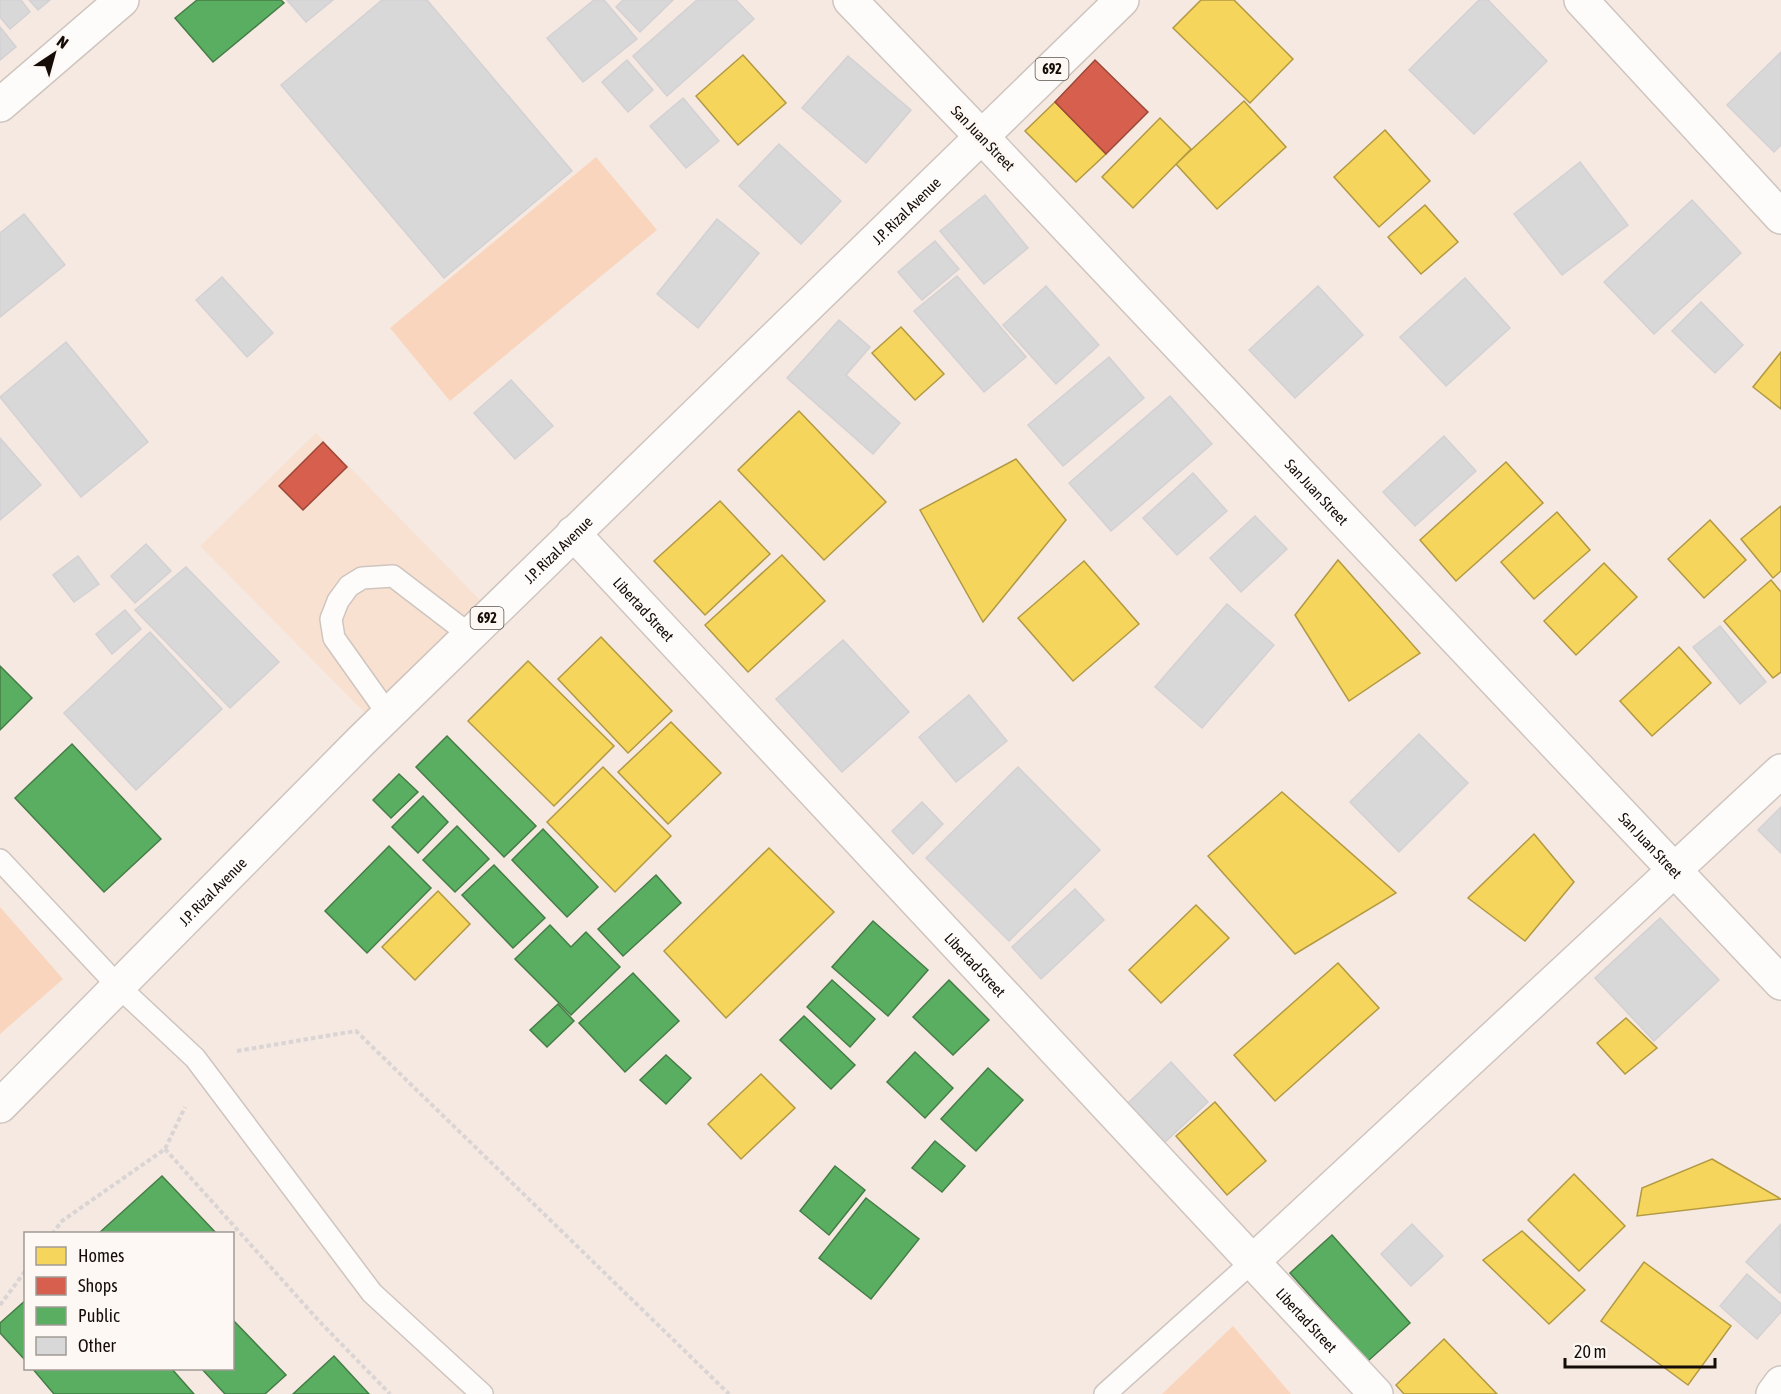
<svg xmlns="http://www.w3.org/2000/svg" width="1781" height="1394" viewBox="0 0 1781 1394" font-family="'Asap Condensed',sans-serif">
<rect width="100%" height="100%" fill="#f5e9e2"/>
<polygon fill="#f9e1d2" points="316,433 483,603 368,716 200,546"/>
<g fill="#fad5bd">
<polygon points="596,157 657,230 450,401 390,328"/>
<polygon points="0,907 63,979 0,1034"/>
<polygon points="1233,1326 1291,1394 1162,1394"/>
</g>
<g fill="#f6d55c" stroke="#b29942" stroke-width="1.5">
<polygon points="1201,0 1234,0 1293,59 1250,103 1173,28"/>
<polygon points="743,55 786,103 738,145 696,96"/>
<polygon points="1244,101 1286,147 1217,209 1176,164"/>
<polygon points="1055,102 1106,154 1076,182 1025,131"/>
<polygon points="1160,118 1191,149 1133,208 1102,177"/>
<polygon points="1385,130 1430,181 1379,227 1334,177"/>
<polygon points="1425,205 1458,242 1421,274 1388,237"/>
<polygon points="901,327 944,374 915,400 872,353"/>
<polygon points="1781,352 1781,409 1753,387"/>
<polygon points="799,411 886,502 824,560 738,470"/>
<polygon points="1016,459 1066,520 983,622 920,510"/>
<polygon points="1506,462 1543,503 1456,581 1420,540"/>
<polygon points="720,501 770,554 705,615 654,561"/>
<polygon points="1781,506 1781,571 1773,578 1741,539"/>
<polygon points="1557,512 1590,550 1534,599 1501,562"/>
<polygon points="1710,520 1746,560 1704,598 1668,559"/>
<polygon points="782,555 825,601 748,672 705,625"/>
<polygon points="1338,560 1420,653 1349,701 1295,615"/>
<polygon points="1084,561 1139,624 1073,681 1018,618"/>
<polygon points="1604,563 1637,597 1576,655 1544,621"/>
<polygon points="1771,580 1781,592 1781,672 1773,678 1724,621"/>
<polygon points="601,637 672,711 628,753 558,679"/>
<polygon points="1679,647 1711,683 1652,736 1620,701"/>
<polygon points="528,661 614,746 554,806 468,721"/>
<polygon points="671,722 721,773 668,824 618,772"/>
<polygon points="603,767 671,836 615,892 547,822"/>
<polygon points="1282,792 1396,893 1295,954 1208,856"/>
<polygon points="1534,834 1574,882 1525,941 1468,898"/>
<polygon points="769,848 834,912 726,1018 664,951"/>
<polygon points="438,891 470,924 415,980 382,947"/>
<polygon points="1196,905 1229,938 1161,1003 1129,970"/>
<polygon points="1338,963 1379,1008 1275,1101 1234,1055"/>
<polygon points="1626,1018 1657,1048 1625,1074 1597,1043"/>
<polygon points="761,1074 795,1108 741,1159 708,1124"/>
<polygon points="1215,1102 1266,1161 1227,1195 1176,1136"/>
<polygon points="1712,1159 1781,1199 1637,1216 1642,1188"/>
<polygon points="1574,1174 1625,1226 1579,1271 1528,1220"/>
<polygon points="1522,1231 1585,1290 1549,1324 1483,1260"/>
<polygon points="1644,1262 1731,1326 1688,1385 1601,1321"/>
<polygon points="1444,1339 1497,1394 1404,1394 1396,1385"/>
</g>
<g fill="#d6604d" stroke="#9c4738" stroke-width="1.5">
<polygon points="1095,60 1148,112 1106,154 1055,102"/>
<polygon points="323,442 347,467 303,510 279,486"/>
</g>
<g fill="#5aae61" stroke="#457d46" stroke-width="1.5">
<polygon points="197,0 281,0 284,3 213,62 175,18"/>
<polygon points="0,666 32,698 0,730"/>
<polygon points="447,736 536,826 504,857 416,767"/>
<polygon points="72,744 161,839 104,892 15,798"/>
<polygon points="399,774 418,792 391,818 373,800"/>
<polygon points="423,796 448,822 418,853 392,827"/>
<polygon points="457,826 489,859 455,892 423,860"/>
<polygon points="543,829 598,887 567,917 512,860"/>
<polygon points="389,846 431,888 367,953 325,911"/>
<polygon points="494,865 545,918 513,948 462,895"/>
<polygon points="656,875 681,903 623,956 598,929"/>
<polygon points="873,921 928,970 888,1016 832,967"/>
<polygon points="550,925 571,947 586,932 620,967 571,1015 515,959"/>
<polygon points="633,973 679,1021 625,1072 579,1023"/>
<polygon points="832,980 875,1019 850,1047 807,1007"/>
<polygon points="949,980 989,1020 953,1055 913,1017"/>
<polygon points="558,1004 574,1021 547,1047 530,1030"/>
<polygon points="804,1016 855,1065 831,1089 780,1040"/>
<polygon points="915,1052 953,1088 925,1118 887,1082"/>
<polygon points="666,1055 691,1078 666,1104 640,1080"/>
<polygon points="988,1068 1023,1100 976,1151 941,1119"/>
<polygon points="935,1141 965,1166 942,1192 912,1168"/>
<polygon points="835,1166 865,1190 829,1235 800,1211"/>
<polygon points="162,1176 217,1234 98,1234"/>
<polygon points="866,1198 919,1239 871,1299 819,1258"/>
<polygon points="1332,1235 1410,1323 1368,1361 1290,1273"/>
<polygon points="26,1300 26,1361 0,1333 0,1323"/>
<polygon points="232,1319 286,1375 265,1394 225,1394 201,1368 232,1368"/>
<polygon points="334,1356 369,1394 293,1394"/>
<polygon points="32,1368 171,1368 194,1394 54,1394"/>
</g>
<g fill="#d9d8d8" stroke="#d3d1d3" stroke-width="1.5">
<polygon points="0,0 21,0 30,12 10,29 0,17"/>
<polygon points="29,0 50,0 38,10"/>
<polygon points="287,0 333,0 306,22"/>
<polygon points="382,0 427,0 572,171 444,278 281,85"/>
<polygon points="594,0 604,0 637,39 583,82 547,38"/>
<polygon points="623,0 673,0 640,32 616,7"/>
<polygon points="697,0 736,0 754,19 667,96 633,56"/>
<polygon points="1479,0 1488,0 1547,61 1474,134 1409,70"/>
<polygon points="0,27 16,47 0,60"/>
<polygon points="1781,52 1781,145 1774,152 1727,105"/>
<polygon points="848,56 911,110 866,163 802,108"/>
<polygon points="627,60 653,90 628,112 602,82"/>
<polygon points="683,98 719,141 686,168 650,126"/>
<polygon points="779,144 841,201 801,244 739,186"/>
<polygon points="1580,162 1628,225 1562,275 1514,214"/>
<polygon points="985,195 1028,248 984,284 940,231"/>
<polygon points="1692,200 1741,253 1654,334 1604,282"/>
<polygon points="24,214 65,265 0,317 0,233"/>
<polygon points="717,219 759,253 698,328 657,294"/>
<polygon points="935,241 959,269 922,300 898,272"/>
<polygon points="957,276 1026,357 984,392 914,311"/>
<polygon points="222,277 273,333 247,357 196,300"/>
<polygon points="1465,278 1510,328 1446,386 1400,337"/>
<polygon points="1046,286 1099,345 1056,384 1003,325"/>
<polygon points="1318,286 1363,335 1295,398 1249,350"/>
<polygon points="1701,302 1743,345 1715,373 1672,331"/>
<polygon points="839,320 870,347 846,375 900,423 873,454 787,378"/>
<polygon points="66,342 148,442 81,497 0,397"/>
<polygon points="1109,357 1144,398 1063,466 1028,425"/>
<polygon points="511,380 553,426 515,459 474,413"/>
<polygon points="1170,396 1212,444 1111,531 1069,483"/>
<polygon points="1444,436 1476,471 1415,526 1383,492"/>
<polygon points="0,438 41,485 0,520"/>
<polygon points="1193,473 1227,511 1177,555 1143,518"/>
<polygon points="1255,516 1287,549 1241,592 1210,558"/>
<polygon points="146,544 171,571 135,603 111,576"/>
<polygon points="78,556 99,584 74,602 53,575"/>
<polygon points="186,567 279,662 230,708 135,610"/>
<polygon points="1227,604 1274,645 1202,728 1155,687"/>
<polygon points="125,610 141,629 112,654 96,634"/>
<polygon points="1720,626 1766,682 1740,704 1693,647"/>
<polygon points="150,632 222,709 136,790 64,713"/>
<polygon points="843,640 909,712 842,772 776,699"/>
<polygon points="969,695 1007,741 956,782 919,737"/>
<polygon points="1419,734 1468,783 1399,852 1350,802"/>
<polygon points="1018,767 1100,850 1009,941 926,858"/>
<polygon points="922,802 943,824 913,854 892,831"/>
<polygon points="1781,807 1781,853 1758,830"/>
<polygon points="1075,889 1104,920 1041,979 1012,947"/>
<polygon points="1660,918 1719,980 1654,1041 1595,978"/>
<polygon points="1171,1062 1208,1102 1163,1144 1126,1105"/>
<polygon points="1412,1224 1443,1256 1411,1286 1381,1254"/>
<polygon points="1780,1225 1781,1291 1780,1293 1746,1262"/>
<polygon points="1747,1274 1781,1304 1781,1312 1757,1339 1720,1306"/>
</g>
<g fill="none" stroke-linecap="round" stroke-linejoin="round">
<defs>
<g id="lane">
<polyline points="388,714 334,638 331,619 338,601 349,586 362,578 393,576 470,635"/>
<polyline points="0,860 119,987 195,1058 372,1293 482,1394"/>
<polyline points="1105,1394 1252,1262"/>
</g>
<g id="street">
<polyline points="850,0 982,137"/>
<polyline points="1581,0 1781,217"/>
<polyline points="0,105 122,0"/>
<path id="s1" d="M573,533L1376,1394"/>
<polyline points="1252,1262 1781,771"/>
<polyline points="1773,1394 1781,1383"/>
</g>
<g id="secondary">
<path id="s2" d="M982,137L1781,983"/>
</g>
<g id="primary">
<path id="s3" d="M0,1106L361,741L1122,0"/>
</g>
</defs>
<use href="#lane" stroke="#cfc5bf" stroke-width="24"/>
<use href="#street" stroke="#cfc5bf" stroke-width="36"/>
<use href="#secondary" stroke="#cfc5bf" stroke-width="36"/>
<use href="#primary" stroke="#cfc5bf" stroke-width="36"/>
<g stroke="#dad5d4" stroke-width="4" stroke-dasharray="4.5 3" stroke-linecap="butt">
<polyline points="237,1051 356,1031 729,1394"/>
<polyline points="165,1149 319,1321 390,1394"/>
<polyline points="52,1234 62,1221 165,1149 185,1107"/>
<polyline points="0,1305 26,1270"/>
</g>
<use href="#lane" stroke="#fefcfb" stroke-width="21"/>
<use href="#street" stroke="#fefcfb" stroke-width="33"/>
<use href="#secondary" stroke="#fefcfb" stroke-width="33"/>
<use href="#primary" stroke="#fefcfb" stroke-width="33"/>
</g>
<g text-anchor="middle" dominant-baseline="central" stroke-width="6" stroke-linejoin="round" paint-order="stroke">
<g fill="#fdf8f4" stroke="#5b534e" stroke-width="1.5">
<rect x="1035.5" y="58" width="33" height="22" rx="4.5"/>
<rect x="470.5" y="607" width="33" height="22" rx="4.5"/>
</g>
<g font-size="14" font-weight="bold" fill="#150c07">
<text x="1052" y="69">692</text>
<text x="487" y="618">692</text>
</g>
<g font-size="15" fill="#150c07" stroke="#fdf8f4">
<text transform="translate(983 138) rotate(46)">San Juan Street</text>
<text stroke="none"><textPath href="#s3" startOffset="1274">J.P. Rizal Avenue</textPath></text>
<text stroke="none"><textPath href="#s2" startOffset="488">San Juan Street</textPath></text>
<text stroke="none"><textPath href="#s3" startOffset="788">J.P. Rizal Avenue</textPath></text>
<text stroke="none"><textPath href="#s1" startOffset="104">Libertad Street</textPath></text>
<text stroke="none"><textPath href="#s2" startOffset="974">San Juan Street</textPath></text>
<text stroke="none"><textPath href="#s3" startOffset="302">J.P. Rizal Avenue</textPath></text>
<text stroke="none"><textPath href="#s1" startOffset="590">Libertad Street</textPath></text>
<text stroke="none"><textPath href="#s1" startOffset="1076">Libertad Street</textPath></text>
</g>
</g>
<rect x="24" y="1232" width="210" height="138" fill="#fdf8f4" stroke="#a09a95" stroke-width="1.5"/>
<rect x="36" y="1247" width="30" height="18" fill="#f6d55c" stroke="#a09a95" stroke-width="1.5"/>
<text x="78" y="1262" font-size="18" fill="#150c07">Homes</text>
<rect x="36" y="1277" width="30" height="18" fill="#d6604d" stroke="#a09a95" stroke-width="1.5"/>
<text x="78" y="1292" font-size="18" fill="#150c07">Shops</text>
<rect x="36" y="1307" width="30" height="18" fill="#5aae61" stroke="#a09a95" stroke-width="1.5"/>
<text x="78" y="1322" font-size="18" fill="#150c07">Public</text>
<rect x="36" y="1337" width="30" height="18" fill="#d9d8d8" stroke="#a09a95" stroke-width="1.5"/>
<text x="78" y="1352" font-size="18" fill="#150c07">Other</text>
<g transform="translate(54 54) rotate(36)" stroke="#fdf8f4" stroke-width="4.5" paint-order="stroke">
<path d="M0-4.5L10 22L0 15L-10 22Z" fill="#150c07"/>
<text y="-9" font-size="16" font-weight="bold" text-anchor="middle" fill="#150c07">N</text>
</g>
<path d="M1565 1358v9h150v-9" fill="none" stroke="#150c07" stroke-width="3"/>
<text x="1574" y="1358" font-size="18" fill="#150c07" stroke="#fdf8f4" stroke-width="4.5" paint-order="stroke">20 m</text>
</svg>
